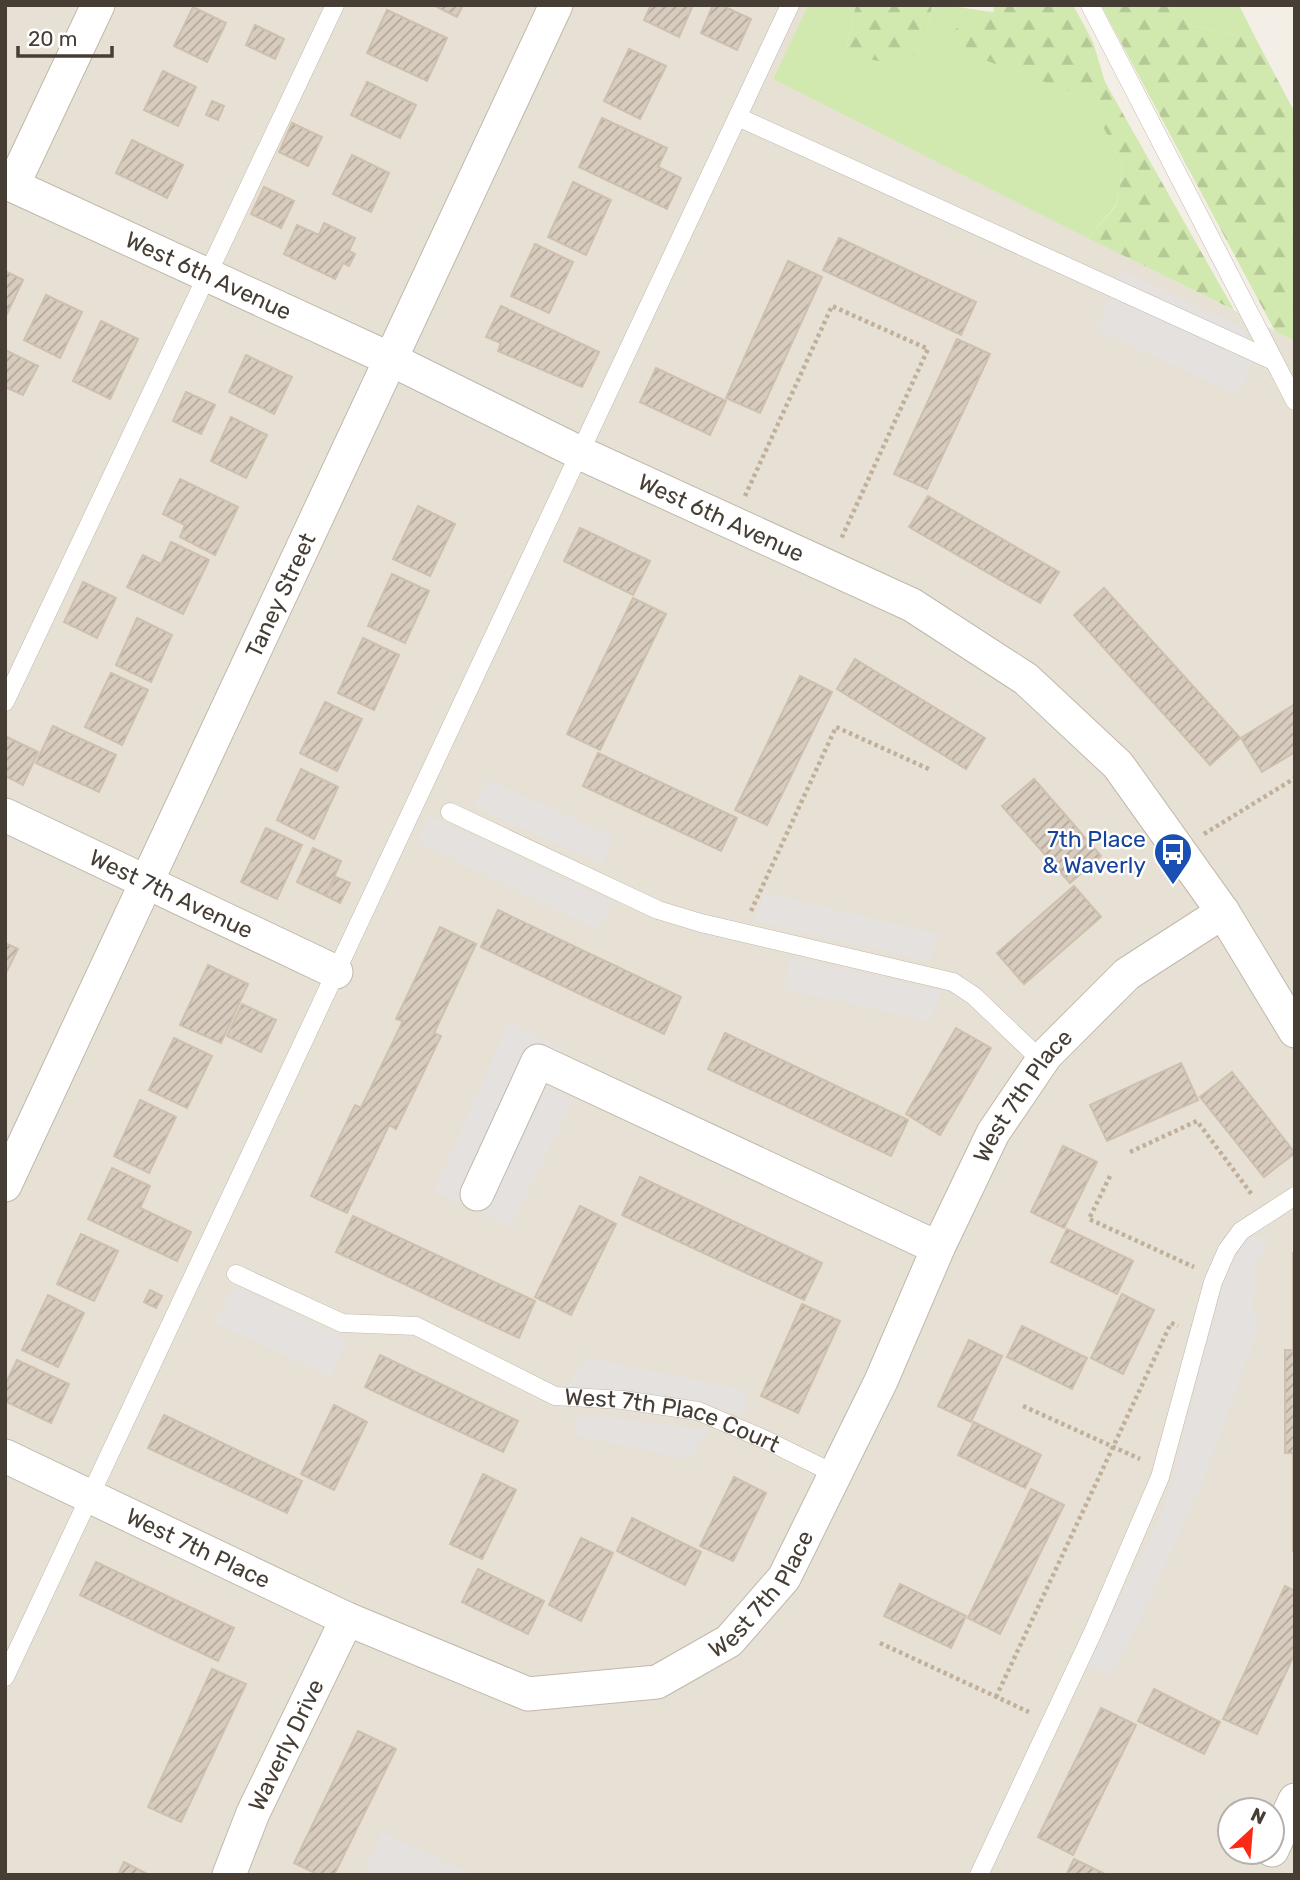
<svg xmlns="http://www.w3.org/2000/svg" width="1300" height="1880" viewBox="0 0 1300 1880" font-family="Rubik,sans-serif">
<defs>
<pattern id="forest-firs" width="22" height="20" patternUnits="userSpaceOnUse" patternTransform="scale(1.75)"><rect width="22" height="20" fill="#d1e8ae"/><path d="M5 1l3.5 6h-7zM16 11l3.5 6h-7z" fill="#b5c896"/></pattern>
<pattern id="building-hatch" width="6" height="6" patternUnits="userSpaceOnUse" patternTransform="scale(1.75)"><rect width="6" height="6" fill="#d8ccbe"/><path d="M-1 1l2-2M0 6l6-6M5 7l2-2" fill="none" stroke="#b1a79b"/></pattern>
</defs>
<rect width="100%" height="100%" fill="#f3eee6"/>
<path fill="#e7e0d4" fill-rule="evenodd" d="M5,5H808L773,79L1295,341V1875H5ZM1230,1810H1272V1852H1230Z"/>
<g fill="#d1e8ae">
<path d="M808,5H856L845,54L925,44L932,5C954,5 972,10 994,12L956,29L1046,81L1088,98L1123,165L1116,205L1088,238L773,79Z"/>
<polygon points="1169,5 1239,5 1256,39 1193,26"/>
</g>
<g fill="url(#forest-firs)">
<polygon points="856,5 932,5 925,44 902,66 845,54"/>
<polygon points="993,5 1073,5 1093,42 1105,82 1234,310 1088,238 1116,206 1123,165 1088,98 971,55 955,29 994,12"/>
<polygon points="1101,5 1169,5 1193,26 1256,39 1295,113 1295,341 1275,331"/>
</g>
<g fill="#e4e1de">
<polygon points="1121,270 1243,328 1257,357 1237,395 1095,329"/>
<polygon points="488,779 614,837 602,865 473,806"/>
<polygon points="429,815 614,902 599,931 417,842"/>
<polygon points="764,892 939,934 930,962 753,921"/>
<polygon points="789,957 942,991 930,1022 785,989"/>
<polygon points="509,1022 564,1049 548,1087 574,1099 510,1228 434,1191"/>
<polygon points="1270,1237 1256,1267 1253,1307 1260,1326 1204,1480 1137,1627 1111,1675 1087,1667 1165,1505 1232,1250 1249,1238"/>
<polygon points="234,1285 348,1339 330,1377 215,1323"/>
<polygon points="586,1357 748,1391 743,1417 698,1400 567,1387 573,1374"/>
<polygon points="573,1413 574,1413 709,1430 690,1460 577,1436"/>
<polygon points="381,1832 475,1875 363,1875"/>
</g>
<g fill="url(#building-hatch)" stroke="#cfc0ae" stroke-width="2">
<polygon points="433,5 463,5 457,17"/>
<polygon points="651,5 693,5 679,37 644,20"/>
<polygon points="713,5 721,5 751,19 737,50 701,33"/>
<polygon points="193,7 226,23 207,62 174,46"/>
<polygon points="387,10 447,38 427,81 367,53"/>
<polygon points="255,25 284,39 275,59 246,45"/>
<polygon points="629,49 666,66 640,119 604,101"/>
<polygon points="163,71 196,87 178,126 144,110"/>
<polygon points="367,82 416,105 400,138 351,115"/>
<polygon points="212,101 224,106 218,120 206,115"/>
<polygon points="602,118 667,148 658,167 681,178 667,209 579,167"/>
<polygon points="292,123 322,137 308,166 279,152"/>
<polygon points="132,140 183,165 167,198 116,173"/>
<polygon points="352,155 389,173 371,212 333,194"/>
<polygon points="573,182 611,200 586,255 548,237"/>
<polygon points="264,187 294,201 281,228 251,214"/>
<polygon points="324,223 355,238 349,251 355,254 349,266 343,263 335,279 284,254 297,225 319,235"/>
<polygon points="839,238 976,302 961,335 823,270"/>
<polygon points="535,244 573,262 549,313 511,296"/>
<polygon points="788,261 822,277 760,413 726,398"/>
<polygon points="5,271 23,280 5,318"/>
<polygon points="46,295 82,312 60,358 24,340"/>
<polygon points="501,306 599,352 582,387 498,351 501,343 486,337"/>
<polygon points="101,321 138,339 110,399 73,381"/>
<polygon points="957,339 990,354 927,489 894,474"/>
<polygon points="5,350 38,366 23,395 5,387"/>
<polygon points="246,355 292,377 274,414 229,392"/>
<polygon points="656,368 726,401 710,435 640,402"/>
<polygon points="186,392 215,405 201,434 173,421"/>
<polygon points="231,417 267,435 246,478 211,461"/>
<polygon points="180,479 238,507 215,555 180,537 185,525 163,514"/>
<polygon points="928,496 1059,572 1040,603 909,527"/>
<polygon points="418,506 455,524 430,576 393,559"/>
<polygon points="580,528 650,561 633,595 564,561"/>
<polygon points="171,542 209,560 183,614 127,587 143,555 161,564"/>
<polygon points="392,574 429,591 405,643 368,626"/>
<polygon points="83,582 116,598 97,638 64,622"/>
<polygon points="1104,588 1240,738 1210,765 1074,615"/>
<polygon points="633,598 666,614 600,750 567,734"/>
<polygon points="137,618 172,635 151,682 116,665"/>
<polygon points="363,638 399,655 374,710 338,693"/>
<polygon points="855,659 985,738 966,769 837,689"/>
<polygon points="111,673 148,690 122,745 85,727"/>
<polygon points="800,676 832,692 767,825 735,810"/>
<polygon points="325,702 362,719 337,771 300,753"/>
<polygon points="1295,704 1295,752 1262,772 1241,738"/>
<polygon points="53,726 116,755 99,792 36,763"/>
<polygon points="5,736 38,752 23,785 5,776"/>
<polygon points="598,753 737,818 721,851 583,786"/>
<polygon points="301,769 338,787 314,839 277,820"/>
<polygon points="1034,779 1101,856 1070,883 1002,806"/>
<polygon points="266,828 302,845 277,899 241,882"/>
<polygon points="313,848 341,861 326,896 297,882"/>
<polygon points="336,877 350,883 340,903 326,896"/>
<polygon points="1074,886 1101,917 1024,984 997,953"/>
<polygon points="498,910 681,997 664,1034 481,947"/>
<polygon points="440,927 476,944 434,1033 441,1036 396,1129 389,1125 347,1213 311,1196 355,1105 361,1108 403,1021 396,1019"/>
<polygon points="5,943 18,949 5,975"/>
<polygon points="208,965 248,984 221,1043 180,1025"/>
<polygon points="242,1004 276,1020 261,1052 227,1036"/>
<polygon points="956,1028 991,1048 940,1135 906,1114"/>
<polygon points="725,1033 908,1120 891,1156 708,1069"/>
<polygon points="174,1038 212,1056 187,1108 149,1090"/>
<polygon points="1181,1063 1198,1100 1107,1141 1090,1105"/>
<polygon points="1232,1072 1295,1153 1264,1177 1200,1097"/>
<polygon points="140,1100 176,1117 149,1173 114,1156"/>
<polygon points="1063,1146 1097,1162 1064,1228 1031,1212"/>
<polygon points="112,1168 150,1186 140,1208 191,1232 177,1261 88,1219"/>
<polygon points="640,1177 822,1263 804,1300 622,1215"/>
<polygon points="580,1206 616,1224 571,1315 535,1297"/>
<polygon points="353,1216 535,1301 519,1338 336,1252"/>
<polygon points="1067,1229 1133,1261 1117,1294 1051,1262"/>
<polygon points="81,1234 118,1251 94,1301 57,1284"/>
<polygon points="1293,1253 1295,1253 1295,1551 1293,1551 1293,1453 1285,1453 1285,1350 1293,1350"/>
<polygon points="150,1290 162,1296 156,1308 144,1302"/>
<polygon points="1122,1294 1154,1310 1123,1374 1091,1358"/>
<polygon points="48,1295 84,1313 58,1367 22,1350"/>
<polygon points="802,1304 840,1321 798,1413 761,1396"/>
<polygon points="1022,1326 1087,1358 1072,1389 1007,1357"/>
<polygon points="969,1340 1002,1356 971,1422 938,1406"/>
<polygon points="380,1355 518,1421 503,1452 365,1387"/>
<polygon points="17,1360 69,1384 51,1423 5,1401 5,1385"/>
<polygon points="334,1405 367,1422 334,1490 301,1474"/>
<polygon points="164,1415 302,1481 287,1513 148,1448"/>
<polygon points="974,1422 1041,1455 1025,1488 958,1455"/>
<polygon points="483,1474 516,1490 482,1559 450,1544"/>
<polygon points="734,1477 766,1493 733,1561 700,1546"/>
<polygon points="1031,1489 1064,1505 1000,1634 968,1618"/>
<polygon points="632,1518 701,1552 685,1585 617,1551"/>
<polygon points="581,1538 613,1553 581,1621 549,1605"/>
<polygon points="96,1562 234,1628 218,1661 80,1595"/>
<polygon points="478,1569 544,1601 528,1634 462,1602"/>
<polygon points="900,1584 966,1616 951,1648 884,1616"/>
<polygon points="1285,1586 1295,1591 1295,1653 1257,1734 1223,1719"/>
<polygon points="212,1669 246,1684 181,1822 148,1807"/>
<polygon points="1154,1689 1220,1722 1204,1754 1138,1721"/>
<polygon points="1101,1708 1136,1725 1073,1855 1038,1837"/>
<polygon points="358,1731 396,1749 334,1875 319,1875 294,1863"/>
<polygon points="1074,1859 1107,1875 1066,1875"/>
<polygon points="124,1862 149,1875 118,1875"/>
</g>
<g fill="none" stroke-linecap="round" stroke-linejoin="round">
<defs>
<g id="service">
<polyline points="1090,5 1295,401"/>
<polyline points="738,117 1274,361"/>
<polyline points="5,702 335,5"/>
<polyline points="450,812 658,910 701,923 953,982 974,996 1042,1061"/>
<path id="s1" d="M236,1274L342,1323L416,1326L555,1396L623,1400L698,1411L766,1440L835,1474"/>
<polyline points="5,1677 790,5"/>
<polyline points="979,1875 1094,1630 1160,1477 1213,1282 1227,1250 1241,1231 1295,1196"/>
</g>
<g id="minor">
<path id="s2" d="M5,182L390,359L580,453L912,605L1026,679L1118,765L1223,912L1295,1031"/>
<polyline points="13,185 98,5"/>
<path id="s3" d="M5,815L336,972"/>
<path id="s4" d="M5,1185L556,5"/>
<polyline points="477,1194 538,1061 938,1248"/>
<path id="s5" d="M5,1456L347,1619L528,1694L657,1682L729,1641L784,1578L881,1381L938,1248L993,1133L1046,1055L1127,974L1223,912"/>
<polyline points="1272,1850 1295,1800"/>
<path id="s6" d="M229,1875L253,1813L347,1619"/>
</g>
</defs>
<use href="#service" stroke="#c1b8ab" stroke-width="19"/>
<use href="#minor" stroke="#c1b8ab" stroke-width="35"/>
<g stroke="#c0b099" stroke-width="4.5" stroke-dasharray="3.5 3.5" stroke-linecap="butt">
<polyline points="745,496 832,306 928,349 841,539"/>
<polyline points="1204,834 1295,778"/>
<polyline points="751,911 836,727 931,770"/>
<polyline points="1130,1152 1197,1121 1253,1196"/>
<polyline points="1110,1176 1089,1219 1194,1267"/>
<polyline points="1023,1406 1140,1459"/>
<polyline points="880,1643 1029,1712"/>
<polyline points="996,1697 1171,1323 1178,1326"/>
</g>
<use href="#service" stroke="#fff" stroke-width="18"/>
<use href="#minor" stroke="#fff" stroke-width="33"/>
</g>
<defs>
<symbol id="bus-pin" viewBox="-11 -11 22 30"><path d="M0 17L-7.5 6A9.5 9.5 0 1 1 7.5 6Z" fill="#1a4fb4" stroke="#fff"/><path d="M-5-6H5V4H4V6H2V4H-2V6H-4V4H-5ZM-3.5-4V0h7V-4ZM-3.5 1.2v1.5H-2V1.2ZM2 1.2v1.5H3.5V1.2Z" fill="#fff"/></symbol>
</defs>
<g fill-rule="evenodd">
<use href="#bus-pin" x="1151" y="830" width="44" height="60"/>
</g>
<g text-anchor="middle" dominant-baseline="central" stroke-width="5" stroke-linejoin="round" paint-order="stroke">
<g font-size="23" fill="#463e35" stroke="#fff">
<text stroke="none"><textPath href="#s2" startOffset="224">West 6th Avenue</textPath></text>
<text stroke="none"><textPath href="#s2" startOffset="791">West 6th Avenue</textPath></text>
<text stroke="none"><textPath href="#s4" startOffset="651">Taney Street</textPath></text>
<text stroke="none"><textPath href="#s3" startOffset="184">West 7th Avenue</textPath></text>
<text stroke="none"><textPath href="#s5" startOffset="1410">West 7th Place</textPath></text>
<text stroke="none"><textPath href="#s1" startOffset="467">West 7th Place Court</textPath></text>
<text stroke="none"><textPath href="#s5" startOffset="214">West 7th Place</textPath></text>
<text stroke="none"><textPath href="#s5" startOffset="844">West 7th Place</textPath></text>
<text stroke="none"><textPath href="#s6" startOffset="142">Waverly Drive</textPath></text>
</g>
<g font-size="23" fill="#164399" stroke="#fff" text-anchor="end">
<text x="1146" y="839">7th Place<tspan x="1146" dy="26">&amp; Waverly</tspan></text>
</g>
</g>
<rect width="1300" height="1880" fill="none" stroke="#463e35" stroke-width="14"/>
<g transform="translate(1251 1831) rotate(26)"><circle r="33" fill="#ffffff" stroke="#b5b2ae" stroke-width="2"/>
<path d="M0-5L12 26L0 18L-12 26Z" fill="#fa2a15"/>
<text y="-10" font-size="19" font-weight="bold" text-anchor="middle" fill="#463e35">N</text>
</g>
<path d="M18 46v10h94v-10" fill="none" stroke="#463e35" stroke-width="3.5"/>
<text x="28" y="46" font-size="21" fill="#463e35" stroke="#ffffff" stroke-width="5" paint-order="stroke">20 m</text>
</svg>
